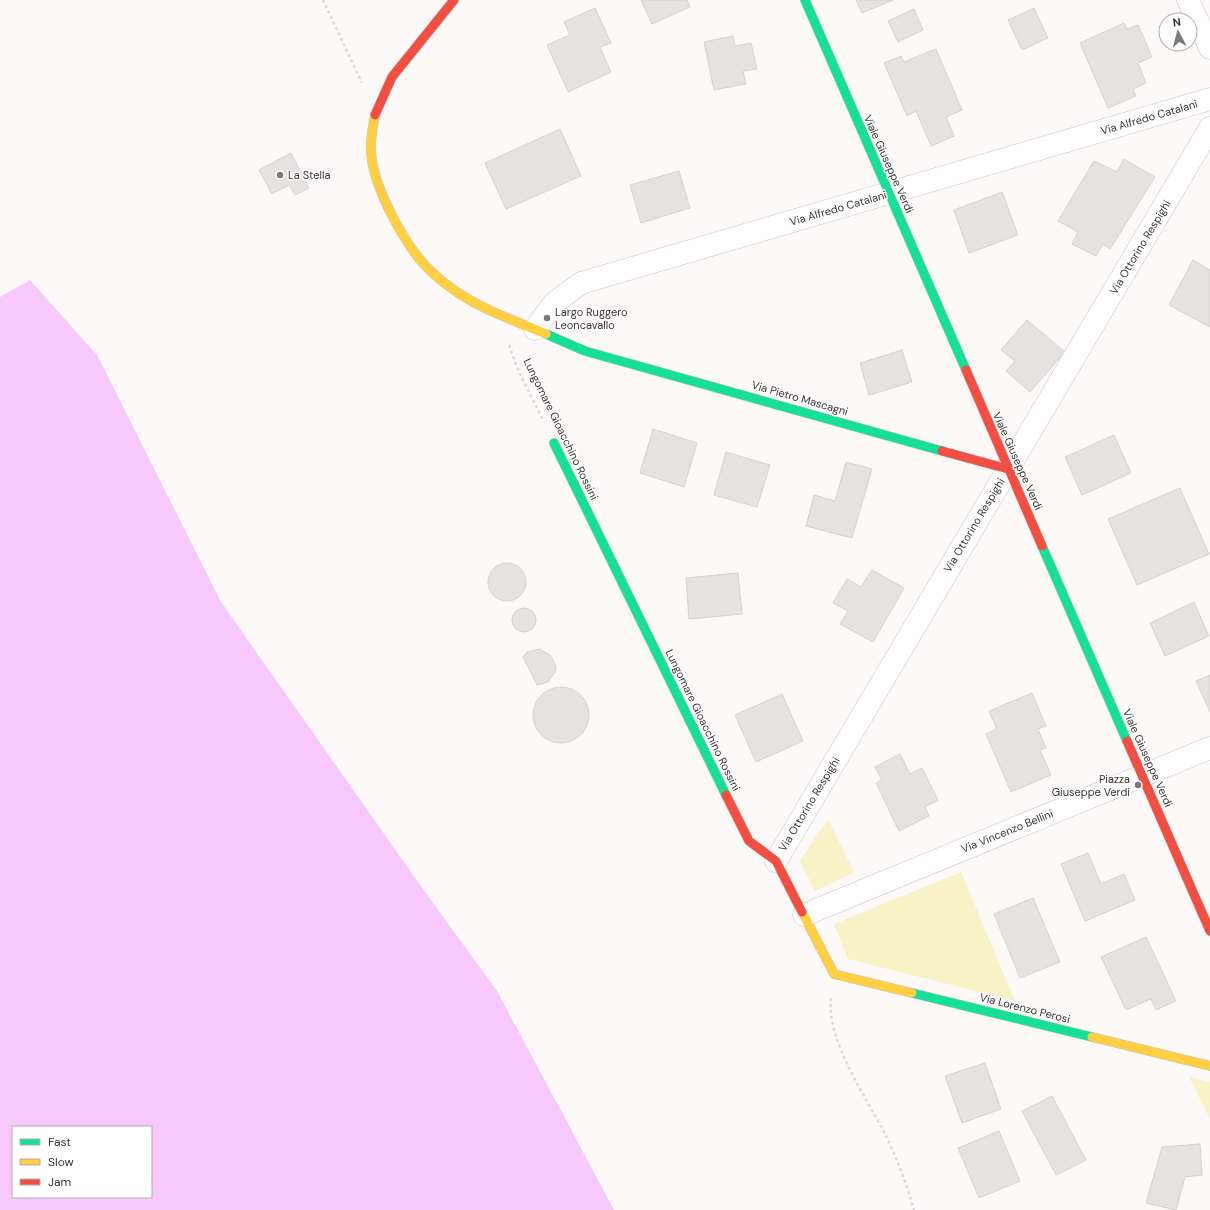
<svg xmlns="http://www.w3.org/2000/svg" width="1210" height="1210" viewBox="0 0 1210 1210" font-family="'DM Sans',sans-serif">
<rect width="100%" height="100%" fill="#fdf9f9"/>
<g fill="#f8f2c6">
<polygon points="828,819 854,872 815,891 800,861"/>
<polygon points="961,872 1015,1001 848,959 834,924"/>
<polygon points="1189,1077 1210,1082 1210,1119"/>
</g>
<path fill="#f8c7fb" fill-rule="evenodd" d="M30,280L97,355L221,602L425,892L497,991L614,1210H0V297ZM13,1127H151V1197H13Z"/>
<g fill="#e5e2e1" stroke="#d5d2d0">
<polygon points="641,0 687,0 690,7 652,24"/>
<polygon points="856,0 893,0 862,13"/>
<polygon points="595,8 611,43 600,47 611,72 568,92 547,45 570,35 564,22"/>
<polygon points="1034,8 1048,38 1022,50 1008,20"/>
<polygon points="914,9 923,30 898,42 888,21"/>
<polygon points="1124,23 1127,29 1138,25 1152,57 1138,63 1146,83 1133,89 1136,96 1108,108 1080,43"/>
<polygon points="733,36 735,46 751,43 757,69 743,71 746,84 714,90 704,42"/>
<polygon points="936,49 962,110 946,117 954,136 931,146 916,111 907,116 884,63 901,56 904,62"/>
<polygon points="560,129 581,176 506,209 485,163"/>
<polygon points="291,153 309,188 295,195 289,185 272,194 259,170"/>
<polygon points="1124,159 1155,177 1110,249 1103,244 1096,256 1072,244 1078,232 1058,221 1094,161 1117,172"/>
<polygon points="679,171 690,208 641,223 630,185"/>
<polygon points="1002,192 1018,235 969,253 954,210"/>
<polygon points="1193,260 1210,270 1210,327 1169,305"/>
<polygon points="1027,320 1065,352 1030,392 1006,371 1015,361 1001,350"/>
<polygon points="902,350 912,382 869,395 860,363"/>
<polygon points="653,429 697,443 684,487 640,473"/>
<polygon points="1114,435 1131,473 1082,495 1065,457"/>
<polygon points="726,452 770,465 757,507 714,495"/>
<polygon points="846,462 872,469 852,538 806,526 814,495 835,501"/>
<polygon points="1180,488 1209,554 1137,585 1108,519"/>
<circle cx="507" cy="582" r="19"/>
<polygon points="872,570 904,588 873,642 840,624 848,611 833,603 847,579 861,587"/>
<polygon points="738,573 742,614 689,619 686,578"/>
<polygon points="1194,602 1209,636 1165,656 1150,623"/>
<circle cx="524" cy="620" r="12"/>
<polygon points="539,649 550,655 556,666 555,672 548,682 537,685 523,657 527,652"/>
<polygon points="1210,675 1210,712 1196,681"/>
<circle cx="561" cy="715" r="28"/>
<polygon points="1032,693 1046,726 1038,729 1046,748 1040,750 1051,775 1011,792 986,734 997,729 989,711"/>
<polygon points="782,694 803,741 756,762 735,715"/>
<polygon points="900,754 910,774 922,768 938,800 925,807 929,816 899,831 876,783 882,780 875,767"/>
<polygon points="1088,853 1101,884 1124,874 1135,900 1085,921 1061,864"/>
<polygon points="1033,898 1060,962 1020,978 994,914"/>
<polygon points="1146,937 1176,1001 1156,1010 1151,999 1126,1010 1101,957"/>
<polygon points="985,1063 1001,1109 962,1123 945,1076"/>
<polygon points="1052,1096 1086,1160 1056,1175 1022,1111"/>
<polygon points="999,1131 1020,1181 979,1198 958,1148"/>
<polygon points="1200,1144 1202,1175 1185,1177 1176,1210 1146,1203 1162,1147"/>
</g>
<g fill="none" stroke-linecap="round" stroke-linejoin="round">
<defs>
<g id="street">
<polyline points="1188,0 1210,48"/>
<polyline points="535,329 554,303 581,283 1210,99"/>
<polyline points="776,861 1210,128"/>
<polyline points="804,915 1210,748"/>
</g>
<g id="fast">
<polyline points="805,0 966,370"/>
<polyline points="546,334 585,351 942,451"/>
<polyline points="554,443 726,795"/>
<polyline points="1042,546 1127,741"/>
<polyline points="912,993 1092,1037"/>
</g>
<g id="slow">
<path d="M375,115C373,127 370,139 371,152C373,187 407,251 434,274C442,282 451,288 460,294C486,311 518,322 546,334"/>
<polyline points="802,912 834,974 912,993"/>
<polyline points="1092,1037 1210,1066"/>
</g>
<g id="jam">
<polyline points="375,115 392,77 454,0"/>
<polyline points="966,370 1042,546"/>
<polyline points="942,451 1008,469"/>
<polyline points="1127,741 1210,931"/>
<polyline points="726,795 749,841 776,861 802,912"/>
</g>
</defs>
<use href="#street" stroke="#c8c5c4" stroke-width="23"/>
<use href="#fast" stroke="#c8c5c4" stroke-width="10"/>
<use href="#slow" stroke="#c8c5c4" stroke-width="10"/>
<use href="#jam" stroke="#c8c5c4" stroke-width="10"/>
<g stroke="#dbdada" stroke-width="2.5" stroke-dasharray="3 3" stroke-linecap="butt">
<polyline points="323,0 362,83"/>
<polyline points="509,345 518,370 544,422"/>
<path d="M831,998C826,1041 867,1098 886,1136C897,1159 907,1185 914,1210"/>
</g>
<use href="#street" stroke="#fffefe" stroke-width="22"/>
<use href="#fast" stroke="#16e098" stroke-width="9"/>
<use href="#slow" stroke="#ffcf43" stroke-width="9"/>
<use href="#jam" stroke="#f24e42" stroke-width="9"/>
</g>
<g fill="#7d7978" stroke="#fff" stroke-width="1.5">
<circle cx="280" cy="175" r="4"/>
<circle cx="547" cy="318" r="4"/>
<circle cx="1138" cy="785" r="4"/>
</g>
<g text-anchor="middle" dominant-baseline="central" stroke-width="3" stroke-linejoin="round" paint-order="stroke">
<g font-size="11" fill="#383433" stroke="#fff">
<text transform="translate(1149 117) rotate(-16)">Via Alfredo Catalani</text>
<text transform="translate(889 164) rotate(66)">Viale Giuseppe Verdi</text>
<text transform="translate(838 208) rotate(-16)">Via Alfredo Catalani</text>
<text transform="translate(1140 247) rotate(-59)">Via Ottorino Respighi</text>
<text transform="translate(800 398) rotate(16)">Via Pietro Mascagni</text>
<text transform="translate(561 429) rotate(64)">Lungomare Gioacchino Rossini</text>
<text transform="translate(1018 461) rotate(66)">Viale Giuseppe Verdi</text>
<text transform="translate(974 525) rotate(-59)">Via Ottorino Respighi</text>
<text transform="translate(703 720) rotate(64)">Lungomare Gioacchino Rossini</text>
<text transform="translate(1148 758) rotate(66)">Viale Giuseppe Verdi</text>
<text transform="translate(809 804) rotate(-59)">Via Ottorino Respighi</text>
<text transform="translate(1007 831) rotate(-22)">Via Vincenzo Bellini</text>
<text transform="translate(1025 1008) rotate(14)">Via Lorenzo Perosi</text>
</g>
<g font-size="11" fill="#383433" stroke="#fff" text-anchor="start">
<text x="288" y="175">La Stella</text>
<text x="555" y="312">Largo Ruggero<tspan x="555" dy="13">Leoncavallo</tspan></text>
<text x="1130" y="779" text-anchor="end">Piazza<tspan x="1130" dy="13">Giuseppe Verdi</tspan></text>
</g>
</g>
<rect x="12" y="1126" width="140" height="72" fill="#ffffff" stroke="#afaead"/>
<rect x="20" y="1139" width="20" height="6" fill="#16e098" stroke="#afaead"/>
<text x="48" y="1146" font-size="12" fill="#383433">Fast</text>
<rect x="20" y="1159" width="20" height="6" fill="#ffcf43" stroke="#afaead"/>
<text x="48" y="1166" font-size="12" fill="#383433">Slow</text>
<rect x="20" y="1179" width="20" height="6" fill="#f24e42" stroke="#afaead"/>
<text x="48" y="1186" font-size="12" fill="#383433">Jam</text>
<g transform="translate(1178 32) rotate(353)"><circle r="19" fill="#ffffff" stroke="#afaead"/>
<path d="M0-3L7 15L0 10L-7 15Z" fill="#7d7978"/>
<text y="-6" font-size="11" font-weight="bold" text-anchor="middle" fill="#383433">N</text>
</g>
</svg>
